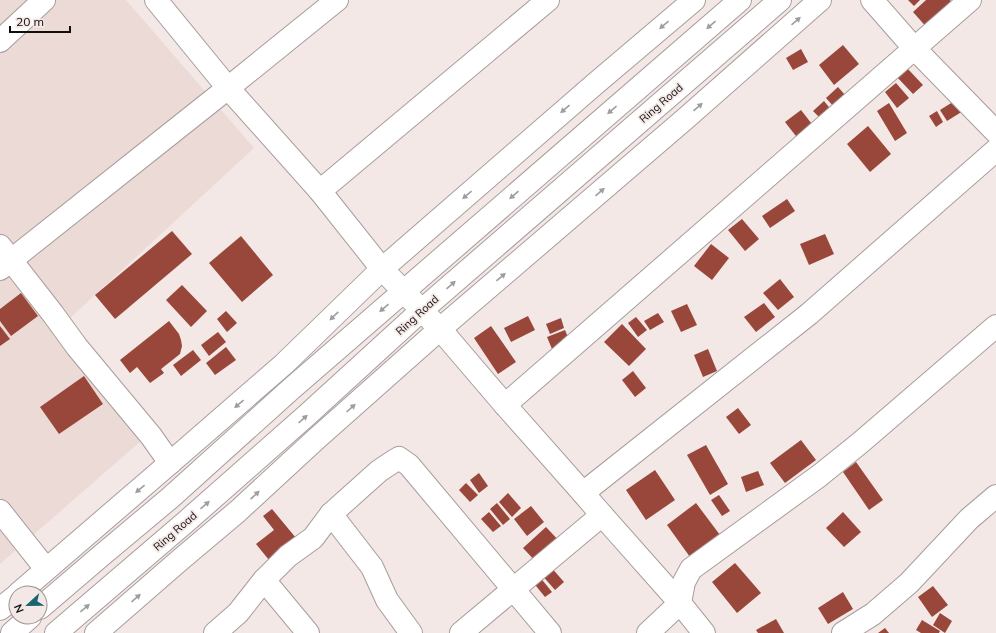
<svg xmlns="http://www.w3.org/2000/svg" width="996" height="633" viewBox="0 0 996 633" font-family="Mulish,sans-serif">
<rect width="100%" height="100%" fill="#f3e8e6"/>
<polygon fill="#ecdad6" points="0,0 126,0 254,148 56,331 142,440 0,564"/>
<g fill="#98473a">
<polygon points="908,0 920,0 914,6"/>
<polygon points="926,0 950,0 955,6 929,30 913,12"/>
<polygon points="843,45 859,64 834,85 819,65"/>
<polygon points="801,49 808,62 793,70 786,58"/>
<polygon points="906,67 923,85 913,94 896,76"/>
<polygon points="896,83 909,98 897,108 885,92"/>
<polygon points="838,87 846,96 834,107 826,98"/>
<polygon points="956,100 963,111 947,121 940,110"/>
<polygon points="824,101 833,112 823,121 813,111"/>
<polygon points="889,103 907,133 895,141 877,111"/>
<polygon points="801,110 815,128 799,140 785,122"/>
<polygon points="937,111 943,122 936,127 929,116"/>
<polygon points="868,126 891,154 870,172 847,144"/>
<polygon points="787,199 795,211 770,228 762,216"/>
<polygon points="742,219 759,239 745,251 728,230"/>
<polygon points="172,231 192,254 115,319 95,295"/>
<polygon points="825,234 834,254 809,265 800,244"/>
<polygon points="241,236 273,275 242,302 209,263"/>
<polygon points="711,244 729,258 712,280 694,266"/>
<polygon points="780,279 794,297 778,310 763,293"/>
<polygon points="182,285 207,311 191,327 166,300"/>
<polygon points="21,293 38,316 11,336 0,321 0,309"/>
<polygon points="764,303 775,317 756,332 744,317"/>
<polygon points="687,304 697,325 681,332 671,311"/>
<polygon points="226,311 237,323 227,332 217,319"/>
<polygon points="658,313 664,322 650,330 644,321"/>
<polygon points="528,316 535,330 511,342 504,328"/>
<polygon points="636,317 647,330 638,337 628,323"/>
<polygon points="561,318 564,328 550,334 546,324"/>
<polygon points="169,321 179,334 181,340 182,346 180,354 161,369 164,373 150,383 137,367 130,373 120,360"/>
<polygon points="622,324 646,349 629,366 604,342"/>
<polygon points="0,326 10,339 0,346"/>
<polygon points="491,326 516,362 498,374 474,338"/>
<polygon points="565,330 570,342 552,349 547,337"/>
<polygon points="218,332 226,342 209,356 201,345"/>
<polygon points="226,347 236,360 215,375 206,363"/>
<polygon points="708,349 717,371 703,377 694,355"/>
<polygon points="193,350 201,360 181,376 173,365"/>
<polygon points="633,371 646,388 635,397 622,380"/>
<polygon points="84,376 103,404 59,434 40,407"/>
<polygon points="738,408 751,425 739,434 726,417"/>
<polygon points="801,440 816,460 785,483 770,463"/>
<polygon points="706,445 728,484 710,495 687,455"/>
<polygon points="856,462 883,500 869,510 843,472"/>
<polygon points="655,470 675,500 646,520 626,490"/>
<polygon points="758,471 764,485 746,492 741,477"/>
<polygon points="479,473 488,486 479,493 470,480"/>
<polygon points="466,483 478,495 470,502 459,490"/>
<polygon points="508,493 521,508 512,517 499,502"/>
<polygon points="719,495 730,511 722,516 711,500"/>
<polygon points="497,503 510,519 503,525 490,509"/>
<polygon points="696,503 720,535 690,557 667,525"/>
<polygon points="531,506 544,522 527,536 514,519"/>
<polygon points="272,509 296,538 269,560 256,544 274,530 263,516"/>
<polygon points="489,512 501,526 493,532 481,519"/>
<polygon points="843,512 861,532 844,547 826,528"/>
<polygon points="546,527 561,543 538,564 523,548"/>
<polygon points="735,563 761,593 737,613 712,582"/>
<polygon points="550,566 564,582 555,590 541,574"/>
<polygon points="539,576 552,592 545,597 532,581"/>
<polygon points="933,586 948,605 932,617 918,597"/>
<polygon points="843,592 853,609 828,624 818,608"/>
<polygon points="940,613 952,621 945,633 933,625"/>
<polygon points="776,619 784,633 758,633 756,630"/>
<polygon points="922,620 940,631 939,633 921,633 916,630"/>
<polygon points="885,628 889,633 878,633"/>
</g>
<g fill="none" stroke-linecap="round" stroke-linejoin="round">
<defs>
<g id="minor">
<polyline points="156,0 228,88 320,191 382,269"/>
<polyline points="872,0 914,48 996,132"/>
<polyline points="0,41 44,0"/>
<polyline points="320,191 548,0"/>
<polyline points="0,246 53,314 77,347 151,436 170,463"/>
<polyline points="0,269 228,88 337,0"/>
<polyline points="440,329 505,405 583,493 602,515 680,603 704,633"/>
<polyline points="505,405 970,0"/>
<polyline points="583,493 809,314 996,150"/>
<polyline points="0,511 46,569"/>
<polyline points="331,514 372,567 387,600 411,633"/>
<polyline points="264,580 308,633"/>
<polyline points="215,633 238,613 264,580 288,556 313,538 331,514 379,471 394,461 399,458 409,465 550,633"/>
<polyline points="461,633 602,515"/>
<polyline points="648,633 680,603 684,582 691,569 819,476 860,443 996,326"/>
<polyline points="843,633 873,614 909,583 969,519 996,496"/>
</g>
<g id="major">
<polyline points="382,269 435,324"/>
<polyline points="19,593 170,463 284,364 382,269 595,84 694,0"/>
<polyline points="0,609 16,596"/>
<polyline points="96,633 180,560 238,511 315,440 440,329 685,119 820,0"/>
</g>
<g id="highway">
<polyline points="40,608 102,555 170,498 291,389 740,0"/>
<polyline points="12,633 30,617"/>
<polyline points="56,633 188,520 307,415 422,310 780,0"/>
</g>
</defs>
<use href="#minor" stroke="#a79d9c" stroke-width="24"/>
<use href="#major" stroke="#a79d9c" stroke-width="24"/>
<use href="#highway" stroke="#a79d9c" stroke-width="24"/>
<use href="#minor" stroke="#fff" stroke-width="22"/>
<use href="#major" stroke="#fff" stroke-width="22"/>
<use href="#highway" stroke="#fff" stroke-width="22"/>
</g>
<defs><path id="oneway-solid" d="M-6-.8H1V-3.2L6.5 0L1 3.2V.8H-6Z"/></defs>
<g fill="#9f9e9e">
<use href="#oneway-solid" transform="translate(796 21) rotate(-41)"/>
<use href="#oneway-solid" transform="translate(664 25) rotate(140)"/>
<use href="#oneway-solid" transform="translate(711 25) rotate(139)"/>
<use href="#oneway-solid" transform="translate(698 107) rotate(-41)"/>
<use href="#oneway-solid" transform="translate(565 109) rotate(139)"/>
<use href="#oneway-solid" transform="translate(612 110) rotate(139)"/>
<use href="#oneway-solid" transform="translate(600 192) rotate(-41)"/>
<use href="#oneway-solid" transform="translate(467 195) rotate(139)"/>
<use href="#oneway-solid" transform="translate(514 195) rotate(139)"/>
<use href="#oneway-solid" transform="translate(501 277) rotate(-41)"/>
<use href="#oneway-solid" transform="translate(451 285) rotate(-41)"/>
<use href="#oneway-solid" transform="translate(384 308) rotate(139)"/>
<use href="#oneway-solid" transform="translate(334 316) rotate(136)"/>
<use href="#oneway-solid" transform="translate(239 404) rotate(139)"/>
<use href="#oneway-solid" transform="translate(351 408) rotate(-42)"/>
<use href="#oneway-solid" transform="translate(303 419) rotate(-42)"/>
<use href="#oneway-solid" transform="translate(140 489) rotate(140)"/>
<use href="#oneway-solid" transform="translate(255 495) rotate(-43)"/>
<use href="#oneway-solid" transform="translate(205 505) rotate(-41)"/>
<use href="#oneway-solid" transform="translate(136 598) rotate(-41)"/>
<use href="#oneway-solid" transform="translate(85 608) rotate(-40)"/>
</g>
<g text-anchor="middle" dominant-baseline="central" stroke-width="3.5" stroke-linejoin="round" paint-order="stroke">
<g font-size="11" fill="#100d0c" stroke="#f3e8e6">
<text transform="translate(661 103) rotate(-41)">Ring Road</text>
<text transform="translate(417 315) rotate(-42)">Ring Road</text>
<text transform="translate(175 531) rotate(-41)">Ring Road</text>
</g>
</g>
<g transform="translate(28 605) rotate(248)"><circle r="19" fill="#f3e8e6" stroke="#98908f"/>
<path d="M0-3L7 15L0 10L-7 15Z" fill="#196470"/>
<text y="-6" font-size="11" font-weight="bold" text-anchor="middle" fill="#100d0c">N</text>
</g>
<path d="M10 26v6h60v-6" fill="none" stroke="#100d0c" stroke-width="2"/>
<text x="16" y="26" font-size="12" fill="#100d0c" stroke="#f3e8e6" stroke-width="3" paint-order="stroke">20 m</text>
</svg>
